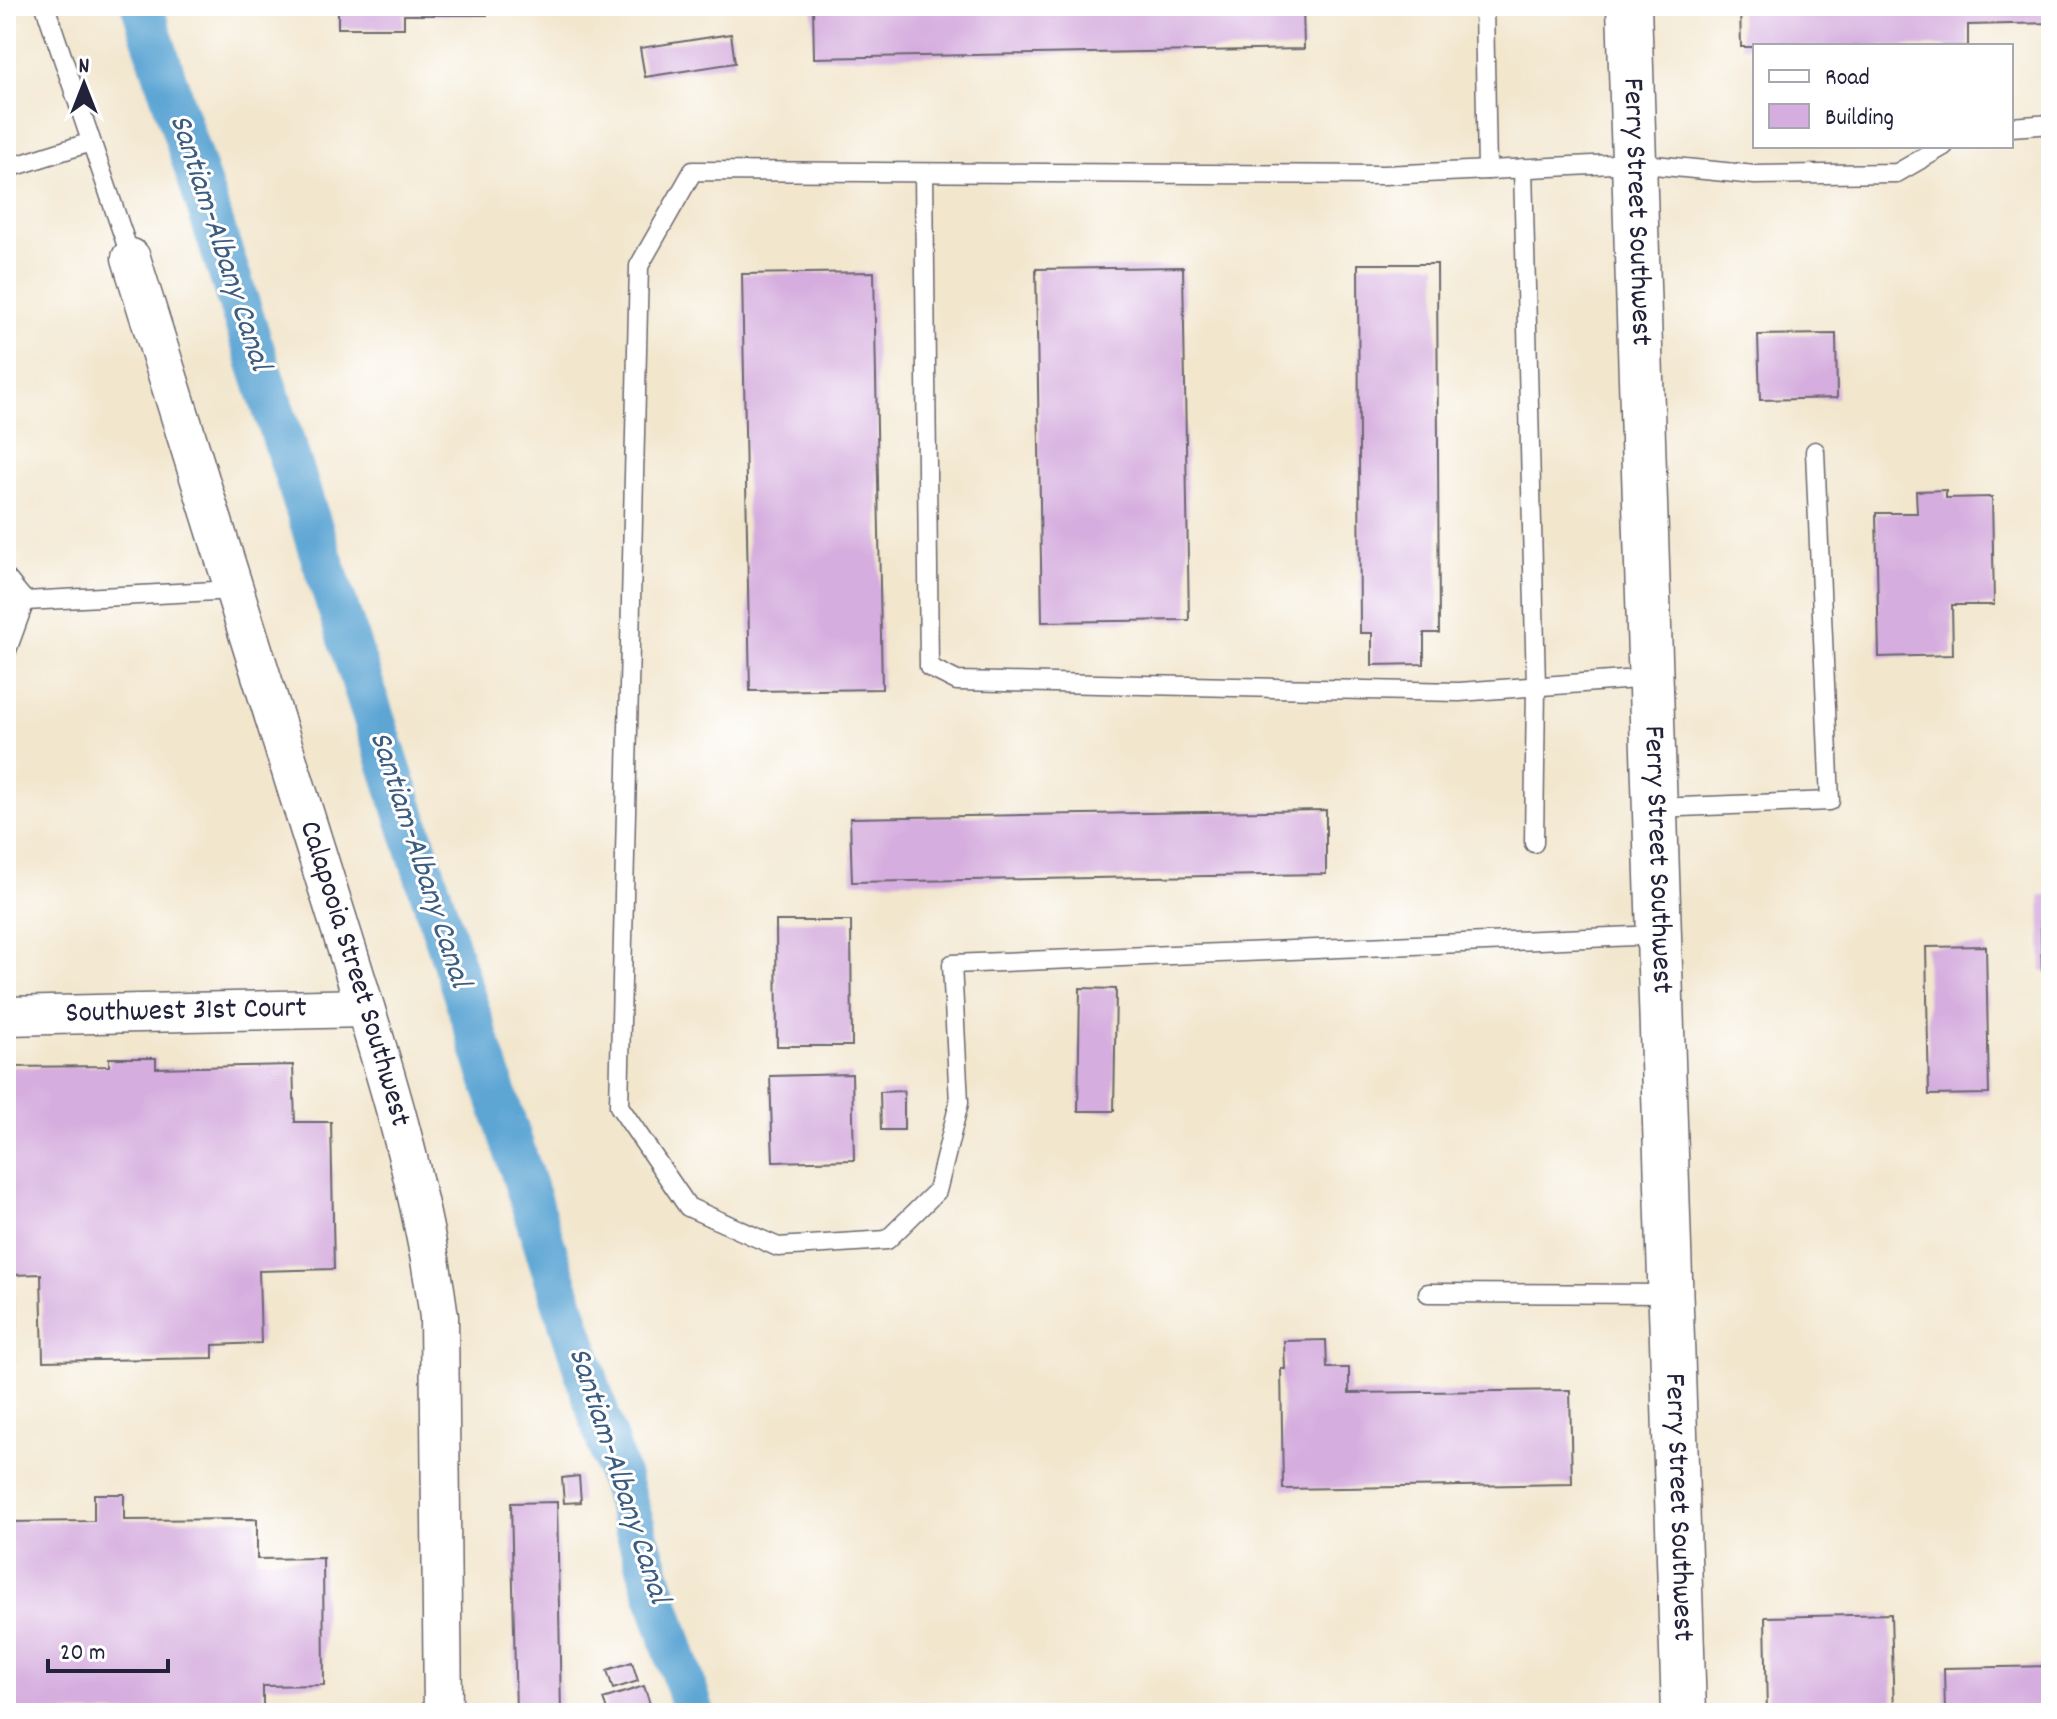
<svg xmlns="http://www.w3.org/2000/svg" width="2057" height="1719" viewBox="0 0 2057 1719" font-family="Dekko,sans-serif">
<rect width="100%" height="100%" fill="#fff"/>
<filter id="ink" filterUnits="userSpaceOnUse"><feTurbulence type="fractalNoise" baseFrequency=".0125" numOctaves="2"/><feDisplacementMap in="SourceGraphic" scale="16" xChannelSelector="R" yChannelSelector="G"/><feConvolveMatrix kernelMatrix="1 2 1 2 8 2 1 2 1" color-interpolation-filters="sRGB"/></filter>
<filter id="wash" filterUnits="userSpaceOnUse"><feTurbulence type="fractalNoise" baseFrequency=".006" numOctaves="4" result="noise"/><feDisplacementMap in="SourceGraphic" scale="32" xChannelSelector="R" yChannelSelector="G"/><feGaussianBlur stdDeviation="1.8" result="paint"/><feColorMatrix in="noise" values="0 0 0 0 0 0 0 0 0 0 0 0 0 0 0 0 0 1.4 0 .05"/><feComposite in="paint" operator="in"/></filter>
<g filter="url(#wash)">
<rect width="100%" height="100%" fill="#f2e6cd"/>
<g fill="none" stroke-linecap="round" stroke-linejoin="round">
<polyline stroke="#5da6d4" stroke-width="42" points="142,6 503,1115 694,1713"/>
</g>
<g id="blocks">
<g fill="#d5adde">
<polygon points="338,6 487,6 487,15 404,15 404,28 338,28"/>
<polygon points="813,6 1303,6 1304,49 814,58"/>
<polygon points="1740,6 2051,6 2051,23 1968,25 1968,46 1741,47"/>
<polygon points="731,34 735,63 645,77 640,48"/>
<polygon points="1358,264 1437,264 1439,633 1424,633 1424,664 1372,665 1372,633 1360,633"/>
<polygon points="1183,267 1189,620 1042,622 1036,269"/>
<polygon points="874,272 882,689 750,691 742,274"/>
<polygon points="1836,334 1837,398 1760,400 1758,335"/>
<polygon points="2051,469 2051,541 2047,541 2045,470"/>
<polygon points="1946,490 1946,498 1992,497 1994,605 1952,605 1953,655 1879,657 1876,513 1917,513 1916,491"/>
<polygon points="1326,810 1326,874 852,882 850,818"/>
<polygon points="2040,895 2051,895 2051,971 2042,971"/>
<polygon points="776,921 851,921 852,1046 777,1046"/>
<polygon points="1986,946 1989,1094 1929,1095 1926,947"/>
<polygon points="1080,988 1116,989 1114,1111 1078,1111"/>
<polygon points="109,1058 156,1058 156,1068 293,1065 295,1122 331,1122 334,1269 259,1271 261,1343 213,1345 213,1358 43,1361 41,1274 13,1275 15,1362 6,1362 6,1067 109,1066"/>
<polygon points="852,1074 854,1160 773,1162 770,1076"/>
<polygon points="904,1091 904,1130 881,1130 880,1092"/>
<polygon points="1326,1340 1327,1368 1349,1368 1349,1393 1570,1390 1572,1484 1283,1489 1281,1369 1285,1369 1284,1341"/>
<polygon points="579,1476 581,1502 564,1503 562,1478"/>
<polygon points="94,1494 124,1494 124,1520 257,1519 257,1559 323,1558 324,1685 263,1686 263,1713 6,1713 6,1522 94,1521"/>
<polygon points="557,1502 561,1713 516,1713 511,1503"/>
<polygon points="1891,1614 1894,1713 1767,1713 1765,1617"/>
<polygon points="632,1662 638,1681 613,1689 607,1670"/>
<polygon points="2051,1666 2051,1713 1945,1713 1944,1668"/>
<polygon points="644,1686 653,1713 608,1713 603,1699"/>
</g>
</g>
</g>
<g filter="url(#ink)">
<use href="#blocks" fill-opacity="0" stroke="#6b676e" stroke-width="2"/>
<g fill="none" stroke-linecap="round" stroke-linejoin="round">
<defs>
<g id="service">
<polyline points="45,6 131,258"/>
<polyline points="1484,6 1487,170"/>
<polyline points="2011,127 2051,124"/>
<polyline points="1523,168 1536,686 1534,843"/>
<polyline points="6,169 91,142"/>
<polyline points="924,173 929,667 957,681 1459,692 1651,678"/>
<polyline points="6,578 25,601"/>
<polyline points="6,602 234,590"/>
<polyline points="6,653 25,601"/>
<polyline points="1655,808 1830,801 1815,451"/>
<polyline points="1659,935 952,964 959,1103 937,1191 887,1240 778,1247 688,1207 619,1106 639,266 693,171 1384,175 1634,163 1755,175 1897,173 1944,146"/>
<polyline points="1428,1293 1671,1294"/>
</g>
<g id="minor">
<path id="s1" d="M131,258C193,458 255,657 318,857C365,1009 418,1159 439,1317L443,1713"/>
<path id="s2" d="M6,1016L365,1008"/>
</g>
<g id="tertiary">
<path id="s3" d="M1629,6L1684,1713"/>
</g>
</defs>
<use href="#service" stroke="#6b676e" stroke-width="21"/>
<use href="#minor" stroke="#6b676e" stroke-width="41"/>
<use href="#tertiary" stroke="#6b676e" stroke-width="47"/>
<use href="#service" stroke="#fff" stroke-width="18"/>
<use href="#minor" stroke="#fff" stroke-width="38"/>
<use href="#tertiary" stroke="#fff" stroke-width="44"/>
</g>
</g>
<g text-anchor="middle" dominant-baseline="central" stroke-width="6" stroke-linejoin="round" paint-order="stroke">
<g font-size="30" fill="#22223b" stroke="#fff">
<text stroke="none"><textPath href="#s3" startOffset="206">Ferry Street Southwest</textPath></text>
<text stroke="none"><textPath href="#s3" startOffset="854">Ferry Street Southwest</textPath></text>
<text stroke="none"><textPath href="#s1" startOffset="750">Calapooia Street Southwest</textPath></text>
<text stroke="none"><textPath href="#s2" startOffset="180">Southwest 31st Court</textPath></text>
<text stroke="none"><textPath href="#s3" startOffset="1502">Ferry Street Southwest</textPath></text>
</g>
<g font-size="32" font-style="italic" fill="#3d5d80" stroke="#fff">
<text transform="translate(218 243) rotate(72)">Santiam-Albany Canal</text>
<text transform="translate(418 860) rotate(72)">Santiam-Albany Canal</text>
<text transform="translate(617 1476) rotate(72)">Santiam-Albany Canal</text>
</g>
</g>
<rect width="2057" height="1719" fill="none" stroke="#fff" stroke-width="32"/>
<rect x="1753" y="44" width="260" height="104" fill="#ffffff" stroke="#a7a7b1" stroke-width="2"/>
<rect x="1769" y="70" width="40" height="12" fill="#ffffff" stroke="#a7a7b1" stroke-width="2"/>
<text x="1825" y="84" font-size="24" fill="#22223b">Road</text>
<rect x="1769" y="104" width="40" height="24" fill="#d5adde" stroke="#a7a7b1" stroke-width="2"/>
<text x="1825" y="124" font-size="24" fill="#22223b">Building</text>
<g transform="translate(84 84)" stroke="#ffffff" stroke-width="6" paint-order="stroke">
<path d="M0-6L14 30L0 20L-14 30Z" fill="#22223b"/>
<text y="-12" font-size="22" font-weight="bold" text-anchor="middle" fill="#22223b">N</text>
</g>
<path d="M48 1659v12h120v-12" fill="none" stroke="#22223b" stroke-width="4"/>
<text x="60" y="1659" font-size="24" fill="#22223b" stroke="#ffffff" stroke-width="6" paint-order="stroke">20 m</text>
</svg>
